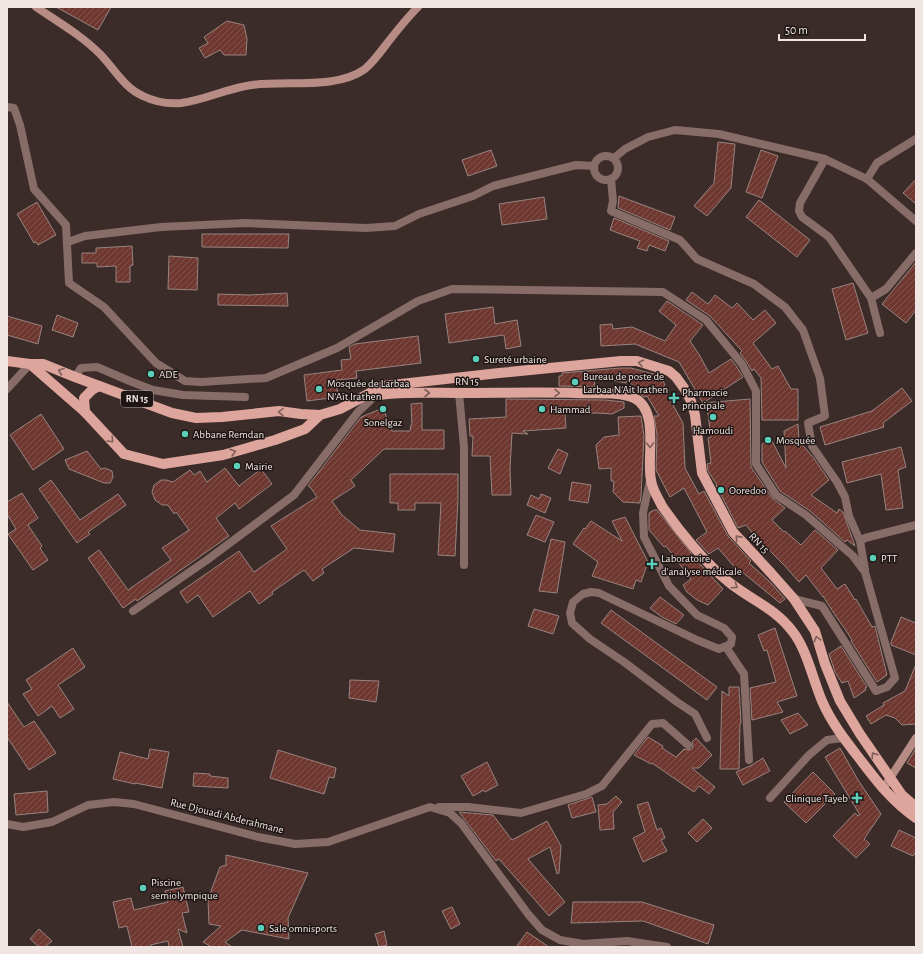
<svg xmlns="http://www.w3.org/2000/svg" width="923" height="954" viewBox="0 0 923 954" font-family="'Alegreya Sans',sans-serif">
<defs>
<pattern id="building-hatch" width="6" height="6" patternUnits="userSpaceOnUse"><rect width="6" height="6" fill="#6e372f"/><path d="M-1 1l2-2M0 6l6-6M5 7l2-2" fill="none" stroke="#83544d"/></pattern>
</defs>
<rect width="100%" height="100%" fill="#3c2c29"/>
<g fill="url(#building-hatch)" stroke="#97837f">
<polygon points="56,7 111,7 98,30"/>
<polygon points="227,21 244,25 247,39 246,55 224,55 220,50 205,58 199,48 208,43 204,37"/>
<polygon points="718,142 735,144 731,188 707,216 694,206 714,183"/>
<polygon points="491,150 497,166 468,176 462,160"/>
<polygon points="761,150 778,156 762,198 746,192"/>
<polygon points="916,179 916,204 903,193"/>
<polygon points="619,196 675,217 670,230 618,208"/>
<polygon points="544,197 547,219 502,225 499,204"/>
<polygon points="759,200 810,240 797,257 746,217"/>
<polygon points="37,202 56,235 38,245 36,242 34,243 17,214"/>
<polygon points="614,218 669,241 665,251 649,245 647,251 637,248 640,241 610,230"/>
<polygon points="202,234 289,234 288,248 202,247"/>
<polygon points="132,246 133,265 130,266 130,282 116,282 116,266 97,267 97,263 82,263 82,253 96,253 96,248"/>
<polygon points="169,256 198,258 197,290 168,289"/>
<polygon points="916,262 916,310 906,323 882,304"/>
<polygon points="853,283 868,333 846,340 832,289"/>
<polygon points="692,292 708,304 715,295 732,308 737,303 753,320 765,310 776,323 753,343 772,369 778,366 791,389 798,389 798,420 762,420 761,378 754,369 752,371 746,361 740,353 742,351 710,316 686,300"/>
<polygon points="287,293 288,306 218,305 218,294 250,295"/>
<polygon points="667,301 703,325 690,341 700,356 709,373 731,359 737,367 743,377 703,403 679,362 635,344 601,346 600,325 612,324 613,329 632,327 665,341 676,325 659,311"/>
<polygon points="493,307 495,324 517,320 521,346 506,349 504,335 449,343 445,314"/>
<polygon points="57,315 78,323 73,337 52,330"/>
<polygon points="7,316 42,326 38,344 7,335"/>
<polygon points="418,336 421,363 356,371 357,378 336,380 338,397 307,401 304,375 342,370 341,360 351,359 349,347 355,344"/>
<polygon points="621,368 631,368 661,376 665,385 663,387 683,423 685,468 699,494 704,491 728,536 751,561 749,563 771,583 785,599 780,603 741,571 739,572 718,548 709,554 696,540 707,532 684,488 670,497 656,470 657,435 654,416 659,416 647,396 644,397 641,395 627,379 626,383 594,376 595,387 559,386 559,376 562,376 562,373"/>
<polygon points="902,388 912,401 883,423 884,427 825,445 820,427 872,411"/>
<polygon points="506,399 605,400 624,402 624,408 612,414 597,413 565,413 566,428 523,431 528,434 512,433 510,469 511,495 492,495 490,456 472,456 473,436 470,436 469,419 506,417"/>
<polygon points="750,399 751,467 772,498 785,508 772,520 784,532 785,531 801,545 815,530 838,550 821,568 837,589 845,584 855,600 856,599 872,627 875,626 887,675 877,682 851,641 852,640 845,629 835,615 823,596 823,597 806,575 799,582 785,566 765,546 764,547 746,525 738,528 716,485 717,485 708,471 707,464 711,463 708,438 711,437 708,414 703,403"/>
<polygon points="422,403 422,430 444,430 444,449 384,449 351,480 355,486 332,501 342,515 360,530 395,534 393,552 354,548 322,569 324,573 313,581 304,570 272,592 273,594 259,604 250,591 213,617 198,595 187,603 180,592 239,551 254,572 287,549 271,526 317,497 311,488 308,486 361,417 383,408 392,431 410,431 411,425 412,425 411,404"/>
<polygon points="41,414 64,449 33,470 10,435"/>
<polygon points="641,416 644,436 641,496 640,503 623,502 613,492 614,481 611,481 611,468 599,469 596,445 604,437 619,435 618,417"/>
<polygon points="798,424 799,441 813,457 829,480 811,495 837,513 839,509 843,512 855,546 847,540 845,542 810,511 780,491 762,462 762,444 771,439 786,468 784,431"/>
<polygon points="901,447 906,467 898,470 903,508 886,510 881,474 847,483 842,462"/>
<polygon points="558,449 568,454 560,474 548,468"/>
<polygon points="87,451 101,469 105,468 112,471 113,477 110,483 104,483 69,469 65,460"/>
<polygon points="225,468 239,486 261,469 272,484 239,509 235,503 216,518 229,536 137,601 136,599 123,608 88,558 99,550 128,590 171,560 162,548 189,530 176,512 174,514 168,505 162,505 155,500 152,492 154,485 161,480 166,480 173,482 190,470 194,475 200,471 207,482"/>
<polygon points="390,474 458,474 458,500 455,556 438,555 441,503 415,503 415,510 398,510 398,503 390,503"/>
<polygon points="51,480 80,520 118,494 126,505 88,532 90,534 77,543 39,489"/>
<polygon points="572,482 591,485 588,503 569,500"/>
<polygon points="22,493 38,518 28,525 42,546 40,548 48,560 33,570 8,534 16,529 7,514 7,502"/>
<polygon points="541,494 551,498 545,513 527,505 531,495 539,499"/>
<polygon points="654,510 657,510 698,562 723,589 708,605 697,600 687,592 683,585 691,579 666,546 664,547 649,530 649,513"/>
<polygon points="536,515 554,522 545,542 527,535"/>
<polygon points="625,517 648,562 641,582 636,580 633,589 592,576 598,562 573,544 584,528 585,529 591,521 622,541 612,521"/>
<polygon points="551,539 565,542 557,593 539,591"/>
<polygon points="660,597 684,615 676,624 662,617 650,608"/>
<polygon points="534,609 559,616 553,634 528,626"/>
<polygon points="611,610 717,687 707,700 601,623"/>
<polygon points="901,617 916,623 916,655 891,645 891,642"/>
<polygon points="775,628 797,696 777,702 783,712 752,720 750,688 776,682 767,650 764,651 758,635"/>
<polygon points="841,646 867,687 865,688 866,690 854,698 848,681 842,683 835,672 829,654"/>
<polygon points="73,648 85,667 58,685 74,709 60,718 52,706 38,716 23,694 32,689 26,680"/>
<polygon points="916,664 916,724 902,725 895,718 886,715 871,724 866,716 884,705 883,703 905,691"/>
<polygon points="350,680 379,681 376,702 349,698"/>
<polygon points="729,687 739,687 741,723 740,723 739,769 720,769 722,691 729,696"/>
<polygon points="7,702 24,727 34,721 56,753 29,770 7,737"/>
<polygon points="798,713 808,725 790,734 781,720"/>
<polygon points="648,737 663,746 662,748 676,757 684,749 687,750 692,749 693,746 692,742 696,738 712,755 699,768 692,768 715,787 709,794 699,786 694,792 652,763 651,764 634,755"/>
<polygon points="840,748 858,780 881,814 864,839 870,844 856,858 833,836 855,813 858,816 860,815 825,757"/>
<polygon points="916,748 916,768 907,763"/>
<polygon points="150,749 169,752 162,788 135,783 135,784 113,779 120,752 148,759"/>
<polygon points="278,750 336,768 334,778 329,777 324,794 270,778"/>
<polygon points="763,758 770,771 743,785 736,772 752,765"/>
<polygon points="487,762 498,785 485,792 484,790 473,796 461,776"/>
<polygon points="813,772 835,794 806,823 784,802"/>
<polygon points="194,773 210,774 210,776 228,778 228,788 193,786"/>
<polygon points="47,791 48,812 16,815 14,794"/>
<polygon points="616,796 622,802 613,812 614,829 600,830 598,805 607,804"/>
<polygon points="592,797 596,812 572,818 568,805"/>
<polygon points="648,802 657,830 661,828 665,838 661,840 667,851 643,862 633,838 645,832 637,805"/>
<polygon points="459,812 493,815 512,840 547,821 561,846 559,873 557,874 550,847 528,859 565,902 549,916 499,859 496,861"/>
<polygon points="703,819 712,828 697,842 688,833"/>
<polygon points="899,830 916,838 916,851 913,856 891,846"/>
<polygon points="226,855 308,873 288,918 289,939 242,930 225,942 232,947 212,947 203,942 221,926 209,924 208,899 220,867 226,865"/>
<polygon points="183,887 189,912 182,913 187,933 178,929 183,947 169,947 168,941 150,945 151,947 132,947 127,926 119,928 113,902 131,898 134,910 168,902 165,891"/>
<polygon points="573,902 642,902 714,925 708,944 643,921 571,923"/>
<polygon points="452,907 460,924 451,929 442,911"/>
<polygon points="39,929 52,941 45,947 39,947 30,939"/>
<polygon points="384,931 387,945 379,947 375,934"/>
<polygon points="527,932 549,947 516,947"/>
</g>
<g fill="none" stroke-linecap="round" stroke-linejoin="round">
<g stroke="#876c67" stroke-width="8">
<polyline points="7,107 14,108 20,125 34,189 66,225 69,283 104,307 156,363 185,381 201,382 266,378 337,348 418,301 452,289 663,292 706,320 742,364 756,391 756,464 776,495 806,515 853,556 865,572 895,678 887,687 876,691 822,606 794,599"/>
<circle cx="606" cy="168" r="12"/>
<polyline points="614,158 625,149 648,137 675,130 719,134 825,159 867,179 916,221"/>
<polyline points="825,159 800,203 799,211 802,217 829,237 871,298 880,333"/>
<polyline points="611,179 613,201 611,211 680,240 697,259 754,284 785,307 803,330 820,378 825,416 808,423 812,446 837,482 845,497 849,516 860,541 865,570"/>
<polyline points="867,179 877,163 916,139"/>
<polyline points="68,242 85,236 161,227 245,223 366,228 395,226 419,214 473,196 493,186 576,165 594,166"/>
<polyline points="871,298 886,289 916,253"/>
<polyline points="75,377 81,368 97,367 132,382 153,390 183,395 245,397"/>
<polyline points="7,389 30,364"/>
<polyline points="459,393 464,447 464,565"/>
<polyline points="650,480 643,513 644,537 669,586 697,615 724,628 732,637 731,644 719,649 697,640 599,593 591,592 583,594 573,602 570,613 572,623 590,639 624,662 677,702 695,714 707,738"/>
<polyline points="860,541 865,538 916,525"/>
<polyline points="133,611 207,560 294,495 358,412 376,395"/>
<polyline points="726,647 744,674 749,760"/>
<polyline points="770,798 809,755 827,740 843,738"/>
<polyline points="439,807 468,807 521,813 586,794 602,786 652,724 663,723 688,745"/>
<polyline points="7,824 23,827 52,822 88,805 114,802 134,804 258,837 295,844 328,842 430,807 450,813 461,823 528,914 542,930 560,940 583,944 627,941 667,947"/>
</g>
<g stroke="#b78c85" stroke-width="8">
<path d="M36,7C58,22 81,35 100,54C114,68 124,88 143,96C155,102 168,104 181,103C205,100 228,88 252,85C285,80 336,90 365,69C372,63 379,54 385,46C395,33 406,19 418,7"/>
<polyline points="883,789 916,738"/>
</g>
<g stroke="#dda59c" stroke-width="10">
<polyline points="7,361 30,364"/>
<path d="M368,397C398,391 429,393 460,393C498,393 537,392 575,393C592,394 619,391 634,398C660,410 646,459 651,480C652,489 658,498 662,506C679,531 706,564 730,583C753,601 775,608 793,632C807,650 813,680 822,701C831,722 845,740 859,758C876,780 892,802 916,818"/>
<polyline points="85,412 84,398 92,390 99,386"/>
<polyline points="320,415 305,429 275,440 223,455 163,464 124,454 85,412 30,364 43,364 75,377 172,413 196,418 222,417 279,411 301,414 320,415 340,409 383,386 499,373 621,361 637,361 669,371 676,377 684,388 691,401 695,415 702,473 733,532 771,573 794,599 815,631 825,664 840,701 860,734 902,795 916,807"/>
</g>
</g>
<defs><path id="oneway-chevron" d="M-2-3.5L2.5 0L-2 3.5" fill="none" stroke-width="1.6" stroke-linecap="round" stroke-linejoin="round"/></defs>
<g stroke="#7e5e58">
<use href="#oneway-chevron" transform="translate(641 363) rotate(-168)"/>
<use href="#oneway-chevron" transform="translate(61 371) rotate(-157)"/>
<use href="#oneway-chevron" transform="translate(427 393)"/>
<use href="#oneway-chevron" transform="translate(557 393) rotate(1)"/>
<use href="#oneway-chevron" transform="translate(281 412) rotate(-178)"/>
<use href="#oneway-chevron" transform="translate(111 440) rotate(47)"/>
<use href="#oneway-chevron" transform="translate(650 445) rotate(89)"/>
<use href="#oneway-chevron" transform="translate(233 452) rotate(-16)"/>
<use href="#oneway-chevron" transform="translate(738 538) rotate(-132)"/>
<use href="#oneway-chevron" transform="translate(735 586) rotate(34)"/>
<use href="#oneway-chevron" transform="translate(817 639) rotate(-106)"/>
<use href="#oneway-chevron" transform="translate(874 755) rotate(-124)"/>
</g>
<g fill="#5cceba" stroke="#1e1615" stroke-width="1.5">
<circle cx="476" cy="359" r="4"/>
<circle cx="151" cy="374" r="4"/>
<circle cx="575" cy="382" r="4"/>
<circle cx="319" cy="389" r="4"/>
<path d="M672 392h4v4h4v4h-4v4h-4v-4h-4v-4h4z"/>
<circle cx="383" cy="409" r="4"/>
<circle cx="542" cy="409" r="4"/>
<circle cx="713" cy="417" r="4"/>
<circle cx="185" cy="434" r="4"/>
<circle cx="768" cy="440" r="4"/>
<circle cx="237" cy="466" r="4"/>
<circle cx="721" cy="490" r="4"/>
<circle cx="873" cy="558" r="4"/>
<path d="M650 558h4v4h4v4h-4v4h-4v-4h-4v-4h4z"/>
<path d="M855 792h4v4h4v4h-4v4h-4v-4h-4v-4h4z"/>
<circle cx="143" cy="888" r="4"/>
<circle cx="261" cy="928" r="4"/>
</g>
<g text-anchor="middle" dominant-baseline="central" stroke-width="3" stroke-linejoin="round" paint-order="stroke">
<rect fill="#1e1615" stroke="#b1a7a5" stroke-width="1" x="121" y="391" width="32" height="16" rx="3"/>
<g font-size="10" font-weight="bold" fill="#f0e5e3">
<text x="137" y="399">RN 15</text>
</g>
<g font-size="11" fill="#f0e5e3" stroke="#1e1615" text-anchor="start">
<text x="484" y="359">Sureté urbaine</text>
<text x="159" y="374">ADE</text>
<text x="583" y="376">Bureau de poste de<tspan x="583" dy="13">Larbaa N'Aït Irathen</tspan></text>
<text x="327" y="383">Mosquée de Larbaa<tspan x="327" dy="13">N'Aït Irathen</tspan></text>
<text x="682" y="392">Pharmacie<tspan x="682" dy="13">principale</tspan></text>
<text x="550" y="409">Hammad</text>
<text x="383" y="422" text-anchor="middle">Sonelgaz</text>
<text x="713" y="430" text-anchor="middle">Hamoudi</text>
<text x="193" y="434">Abbane Remdan</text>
<text x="776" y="440">Mosquée</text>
<text x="245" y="466">Mairie</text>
<text x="729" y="490">Ooredoo</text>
<text x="661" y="558">Laboratoire<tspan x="661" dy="13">d'analyse médicale</tspan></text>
<text x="881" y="558">PTT</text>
<text x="848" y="798" text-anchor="end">Clinique Tayeb</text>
<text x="151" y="882">Piscine<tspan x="151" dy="13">semiolympique</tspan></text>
<text x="269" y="928">Sale omnisports</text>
</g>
<g font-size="11" fill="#f0e5e3" stroke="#1e1615">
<text x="467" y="381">RN 15</text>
<text transform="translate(759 543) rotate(47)">RN 15</text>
<text transform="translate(227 816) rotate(14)">Rue Djouadi Abderahmane</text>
</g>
</g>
<rect width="923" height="954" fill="none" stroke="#f0e5e3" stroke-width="16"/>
<path d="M779 34v6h86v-6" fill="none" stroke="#f0e5e3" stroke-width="2"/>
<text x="785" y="34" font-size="12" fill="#f0e5e3" stroke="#1e1615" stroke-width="3" paint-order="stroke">50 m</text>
</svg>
